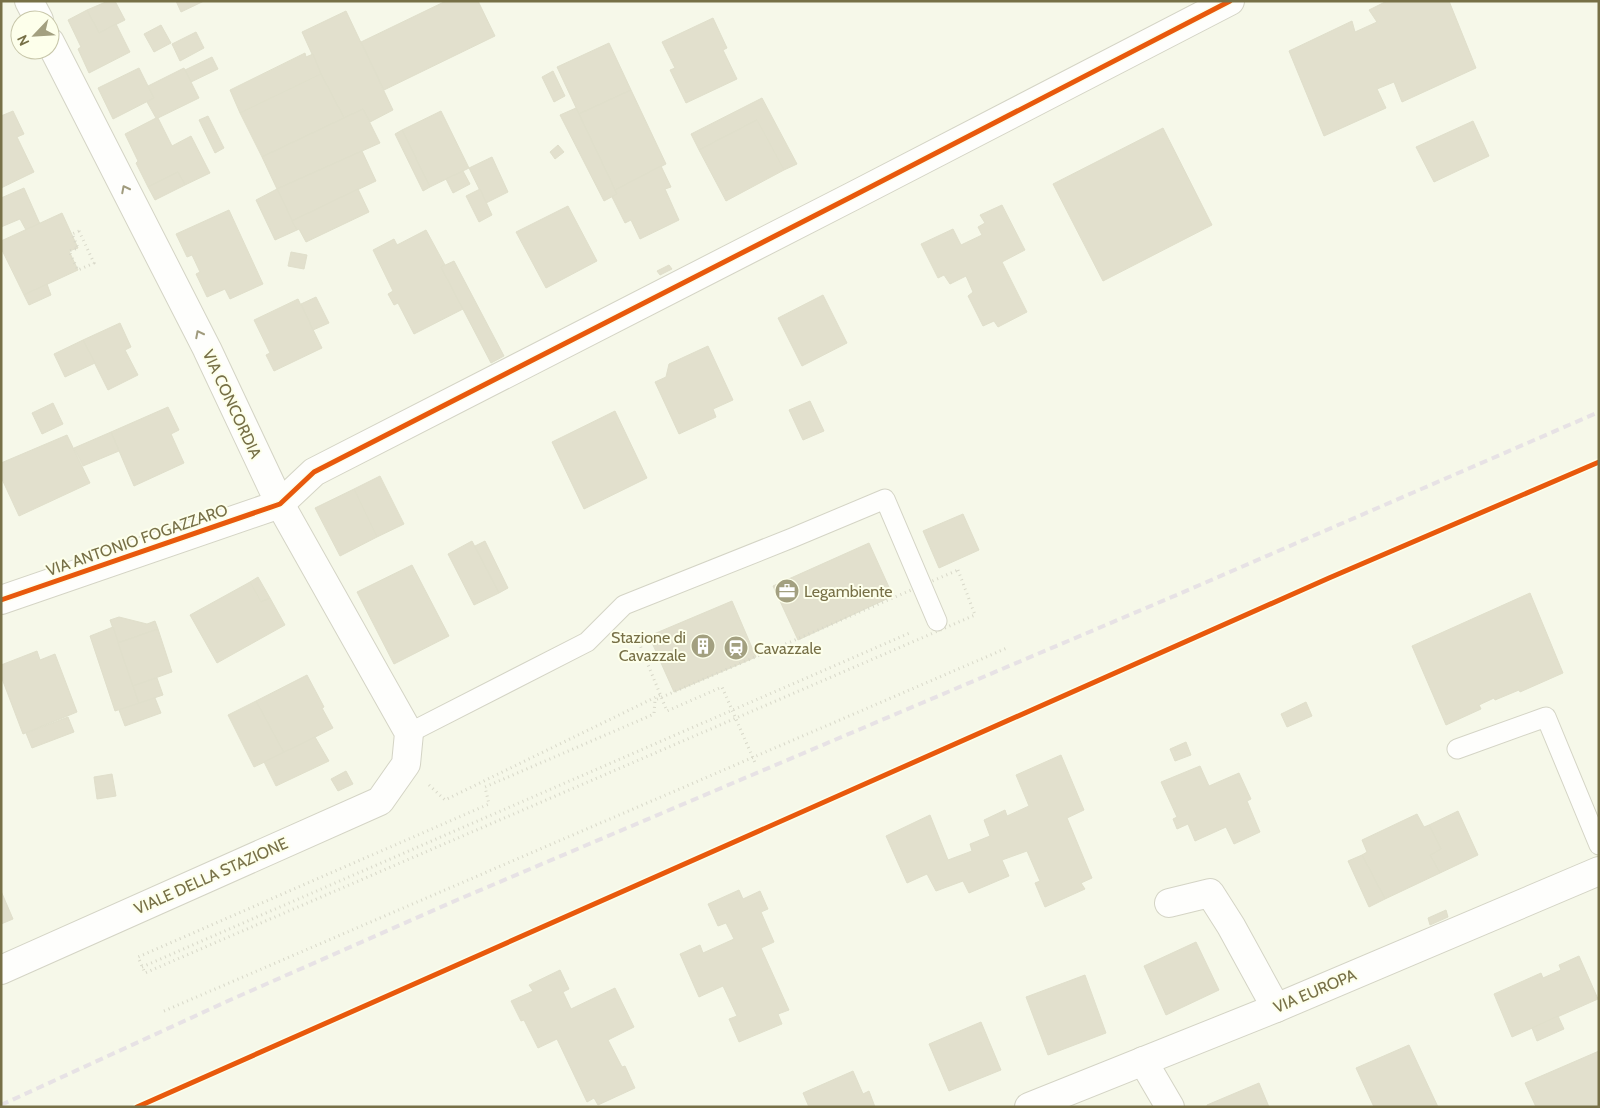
<svg xmlns="http://www.w3.org/2000/svg" width="1600" height="1108" viewBox="0 0 1600 1108" font-family="Cabin,sans-serif">
<rect width="100%" height="100%" fill="#f6f8e9"/>
<g fill="#e2e0cd" stroke="#e0dfcb">
<polygon points="108,1 115,1 125,20 99,33 87,10"/>
<polygon points="176,1 204,1 181,12"/>
<polygon points="446,1 478,1 495,36 384,90 361,42"/>
<polygon points="1387,1 1449,1 1476,68 1402,102 1394,82 1377,89 1386,108 1324,136 1289,51 1352,21 1355,32 1377,22 1369,10"/>
<polygon points="87,10 99,33 116,24 130,52 89,73 78,49 81,47 68,20"/>
<polygon points="346,11 393,110 370,122 363,109 344,118 321,74 302,32"/>
<polygon points="713,18 727,48 723,50 737,79 686,103 670,70 675,68 662,42"/>
<polygon points="161,25 171,43 154,52 144,34"/>
<polygon points="196,32 204,48 180,61 172,44"/>
<polygon points="609,43 631,90 579,114 557,67"/>
<polygon points="305,53 306,57 313,54 321,74 240,113 230,90"/>
<polygon points="212,57 218,69 191,82 185,70"/>
<polygon points="139,68 154,98 113,119 98,88"/>
<polygon points="184,68 199,98 158,118 156,118 147,102 154,98 148,86"/>
<polygon points="553,71 565,96 554,102 542,77"/>
<polygon points="321,74 344,118 262,157 240,113"/>
<polygon points="631,90 666,164 615,190 579,114"/>
<polygon points="762,98 797,164 784,170 757,120 699,150 691,134"/>
<polygon points="576,108 617,194 604,201 560,115"/>
<polygon points="363,109 380,143 277,189 262,157"/>
<polygon points="13,111 24,134 17,137 34,172 1,188 1,116"/>
<polygon points="441,111 469,168 430,187 402,130"/>
<polygon points="208,116 224,148 215,153 199,120"/>
<polygon points="156,118 158,118 172,146 191,136 210,173 185,185 178,172 148,187 136,163 138,161 125,134"/>
<polygon points="757,120 784,170 726,201 699,150"/>
<polygon points="1473,121 1489,156 1434,182 1416,147"/>
<polygon points="1163,128 1212,225 1103,281 1053,184"/>
<polygon points="402,130 430,187 423,191 395,134"/>
<polygon points="558,145 564,152 555,159 550,152"/>
<polygon points="362,151 376,181 292,221 277,189"/>
<polygon points="492,157 508,192 486,203 469,168"/>
<polygon points="661,166 671,187 665,189 679,220 640,239 631,220 625,223 612,197 617,194 615,190"/>
<polygon points="463,171 470,184 453,193 446,179"/>
<polygon points="178,172 185,185 155,200 148,187"/>
<polygon points="24,188 40,224 26,230 20,219 1,227 1,198"/>
<polygon points="277,189 297,230 275,240 256,200"/>
<polygon points="358,189 369,212 306,242 299,229 297,230 292,221"/>
<polygon points="480,189 492,215 479,222 466,196"/>
<polygon points="1002,205 1025,250 1002,262 1027,312 998,327 994,321 983,326 968,296 973,292 966,276 950,284 944,275 938,278 921,244 953,229 961,245 982,235 978,227 985,223 980,215"/>
<polygon points="568,206 597,261 546,288 516,232"/>
<polygon points="229,210 263,284 230,299 225,289 207,297 196,274 200,272 192,255 187,257 176,234"/>
<polygon points="62,213 78,248 69,251 78,270 24,295 1,248 1,241"/>
<polygon points="426,230 445,265 441,267 463,309 414,334 398,303 394,305 388,294 393,291 373,250 394,239 397,245"/>
<polygon points="291,252 307,255 304,269 288,266"/>
<polygon points="454,261 504,356 491,363 441,267"/>
<polygon points="669,265 672,269 660,275 657,271"/>
<polygon points="47,284 51,295 29,305 24,295"/>
<polygon points="823,295 847,343 802,366 778,318"/>
<polygon points="316,297 329,323 313,330 301,304"/>
<polygon points="298,299 322,348 274,371 266,355 270,353 254,320"/>
<polygon points="120,323 131,347 125,350 138,375 108,390 83,340"/>
<polygon points="83,340 95,363 65,377 54,354"/>
<polygon points="708,346 733,400 713,409 716,417 679,434 655,382 666,377 669,364"/>
<polygon points="810,401 824,431 803,440 789,410"/>
<polygon points="53,403 63,424 42,434 32,413"/>
<polygon points="168,407 179,430 171,434 184,463 134,486 111,432"/>
<polygon points="615,411 647,478 584,509 552,442"/>
<polygon points="111,432 119,451 83,466 74,448"/>
<polygon points="67,435 90,483 19,516 1,477 1,463"/>
<polygon points="380,476 404,524 377,537 354,489"/>
<polygon points="354,489 377,537 340,556 315,508"/>
<polygon points="963,514 979,550 939,568 923,531"/>
<polygon points="472,541 499,593 474,605 448,554"/>
<polygon points="485,541 508,588 499,593 475,546"/>
<polygon points="869,543 893,596 798,640 773,586"/>
<polygon points="412,565 449,636 394,664 357,592"/>
<polygon points="258,577 270,598 261,602 250,582"/>
<polygon points="250,582 261,602 270,598 285,625 217,663 190,615"/>
<polygon points="1530,593 1563,673 1520,692 1519,690 1495,700 1494,698 1479,705 1481,709 1446,725 1412,646"/>
<polygon points="732,601 756,657 674,692 649,636"/>
<polygon points="119,617 147,624 155,621 158,629 118,643 110,620"/>
<polygon points="113,627 139,703 115,711 90,636"/>
<polygon points="158,629 172,672 133,686 118,643"/>
<polygon points="37,651 40,660 55,654 77,712 23,734 1,676 1,665"/>
<polygon points="307,675 324,707 322,708 333,728 284,753 256,701"/>
<polygon points="157,678 163,695 139,703 133,686"/>
<polygon points="155,698 161,713 125,726 119,710"/>
<polygon points="256,701 284,753 254,767 228,715"/>
<polygon points="1306,702 1312,716 1287,727 1281,714"/>
<polygon points="68,717 74,732 32,748 26,733"/>
<polygon points="315,737 329,761 276,786 264,762"/>
<polygon points="1186,742 1191,755 1175,761 1170,749"/>
<polygon points="1061,755 1084,810 1067,818 1092,878 1081,883 1085,889 1045,907 1035,883 1040,881 1027,851 1002,860 1009,876 969,893 963,881 936,891 927,874 907,883 886,836 930,815 948,860 972,851 970,844 990,836 984,820 1005,810 1007,816 1029,806 1016,775"/>
<polygon points="1200,766 1209,786 1239,773 1251,799 1247,801 1260,832 1234,844 1226,827 1195,841 1188,824 1177,829 1173,819 1177,817 1161,782"/>
<polygon points="346,771 353,784 338,791 331,779"/>
<polygon points="112,774 116,796 97,799 94,777"/>
<polygon points="1458,811 1478,855 1440,873 1430,855 1441,849 1429,825"/>
<polygon points="1417,814 1424,827 1429,825 1441,849 1430,855 1440,873 1385,899 1362,855 1367,852 1362,840"/>
<polygon points="1362,855 1385,899 1369,907 1348,861"/>
<polygon points="739,890 743,899 760,891 768,909 761,912 774,942 761,948 789,1010 778,1014 782,1024 739,1042 729,1019 737,1016 723,986 699,997 680,954 700,945 703,953 734,939 726,923 718,926 708,904"/>
<polygon points="1,891 13,919 1,924"/>
<polygon points="1446,910 1448,917 1430,925 1428,918"/>
<polygon points="1196,942 1219,990 1166,1015 1144,966"/>
<polygon points="1579,956 1598,999 1512,1037 1494,994 1541,973 1543,978 1561,970 1559,965"/>
<polygon points="560,970 569,989 563,992 571,1009 615,988 634,1027 608,1040 622,1067 625,1066 635,1088 598,1105 594,1098 587,1102 557,1039 538,1048 524,1020 521,1021 511,1001 533,991 529,985"/>
<polygon points="1085,975 1106,1033 1048,1055 1026,997"/>
<polygon points="1558,1016 1564,1029 1537,1041 1532,1028"/>
<polygon points="981,1022 1001,1070 949,1091 929,1044"/>
<polygon points="1409,1045 1438,1107 1374,1107 1356,1068"/>
<polygon points="1599,1051 1599,1105 1595,1107 1536,1107 1525,1083"/>
<polygon points="853,1071 863,1094 869,1091 875,1107 809,1107 803,1093"/>
<polygon points="1259,1083 1269,1107 1207,1107 1207,1105"/>
</g>
<g fill="none" stroke-linecap="round" stroke-linejoin="round">
<defs>
<g id="service">
<polyline points="409,733 587,642 624,605 792,538 885,499 937,621"/>
<polyline points="1457,749 1546,717 1599,845"/>
</g>
<g id="minor">
<polyline points="29,1 39,20"/>
<polyline points="1,600 280,504 314,472 853,196 1230,1"/>
<polyline points="1169,903 1210,893 1231,926 1276,1008"/>
<polyline points="1,970 380,801 406,764 409,733 280,504 207,349 50,42"/>
<polyline points="1143,1061 1170,1107"/>
</g>
<polyline id="tertiary" points="1029,1107 1276,1008 1599,871"/>
</defs>
<use href="#service" stroke="#d4d4c5" stroke-width="21"/>
<use href="#minor" stroke="#d4d4c5" stroke-width="30"/>
<use href="#tertiary" stroke="#d4d4c5" stroke-width="30"/>
<g stroke="#d8d8c9" stroke-width="3" stroke-dasharray="1 4" stroke-linecap="butt">
<polygon points="79,231 94,263 78,270 69,251 78,248 72,234"/>
<polygon points="958,570 975,615 145,973 138,957 489,804 485,787 654,714 655,700"/>
<polyline points="635,633 667,711 722,687 756,765"/>
<polyline points="429,785 445,800 660,695"/>
<polyline points="142,967 912,632"/>
<polyline points="164,1011 1007,648"/>
</g>
<use href="#service" stroke="#fefefc" stroke-width="19"/>
<use href="#minor" stroke="#fefefc" stroke-width="28"/>
<use href="#tertiary" stroke="#fefefc" stroke-width="28"/>
<polyline stroke="#e7e2e5" stroke-width="4" stroke-dasharray="8 5" stroke-linecap="butt" points="1,1105 230,1000 457,900 1179,594 1599,412"/>
<defs>
<g id="cycleway">
<polyline points="1,600 280,504 314,472 853,196 1230,1"/>
<polyline points="137,1107 1329,578 1599,462"/>
</g>
</defs>
<use href="#cycleway" stroke="#fdffeb" stroke-width="8"/>
<use href="#cycleway" stroke="#e8590c" stroke-width="5"/>
</g>
<defs><path id="oneway-chevron" d="M-2-3.5L2.5 0L-2 3.5" fill="none" stroke-width="1.6" stroke-linecap="round" stroke-linejoin="round" transform="scale(1.25)"/></defs>
<g stroke="#a09b7d">
<use href="#oneway-chevron" transform="translate(125 189) rotate(-117)"/>
<use href="#oneway-chevron" transform="translate(199 334) rotate(-117)"/>
</g>
<defs>
<symbol id="office-disc" viewBox="-11 -11 22 22"><circle r="9.5" fill="#a3a080" stroke="#fdffeb"/><path d="M-6-3h4V-5.5h4V-3h4V5H-6ZM-1-4.5V-3h2v-1.5ZM-6 0V1H6V0Z" fill="#fff"/></symbol>
<symbol id="building-disc" viewBox="-11 -11 22 22"><circle r="9.5" fill="#a3a080" stroke="#fdffeb"/><path d="M-4-6H4V6H1V3H-1V6H-4ZM-2.5-4.3h1.7v1.8h-1.7ZM.8-4.3h1.7v1.8H.8ZM-2.5-1h1.7V.8h-1.7ZM.8-1h1.7V.8H.8Z" fill="#fff"/></symbol>
<symbol id="station-disc" viewBox="-11 -11 22 22"><circle r="9.5" fill="#a3a080" stroke="#fdffeb"/><path d="M-3-6H3Q5-6 5-4V2Q5 4 3 4L4.5 6H3L1.5 4h-3L-3 6H-4.5L-3 4Q-5 4-5 2V-4Q-5-6-3-6ZM-3.5-4v3h7v-3ZM-3.5 1v1.5H-2V1ZM2 1v1.5H3.5V1Z" fill="#fff"/></symbol>
</defs>
<g fill-rule="evenodd">
<use href="#office-disc" x="773" y="577" width="28" height="28"/>
<use href="#building-disc" x="689" y="632" width="28" height="28"/>
<use href="#station-disc" x="722" y="634" width="28" height="28"/>
</g>
<g text-anchor="middle" dominant-baseline="central" stroke-width="4" stroke-linejoin="round" paint-order="stroke">
<g font-size="16" fill="#777047" stroke="#fdffeb">
<text transform="translate(232 404) rotate(65)">VIA CONCORDIA</text>
<text transform="translate(137 540) rotate(-19)">VIA ANTONIO FOGAZZARO</text>
<text transform="translate(211 876) rotate(-24)">VIALE DELLA STAZIONE</text>
<text transform="translate(1315 991) rotate(-23)">VIA EUROPA</text>
</g>
<g font-size="16" fill="#777047" stroke="#fdffeb" text-anchor="start">
<text x="804" y="591">Legambiente</text>
<text x="686" y="637" text-anchor="end">Stazione di<tspan x="686" dy="18">Cavazzale</tspan></text>
<text x="754" y="648">Cavazzale</text>
</g>
</g>
<rect width="1600" height="1108" fill="none" stroke="#777047" stroke-width="5"/>
<g transform="translate(35 35) rotate(245)"><circle r="24" fill="#fdffeb" stroke="#c7c6a9"/>
<path d="M0-4L9 19L0 12L-9 19Z" fill="#a3a080"/>
<text y="-8" font-size="14" font-weight="bold" text-anchor="middle" fill="#777047">N</text>
</g>
</svg>
